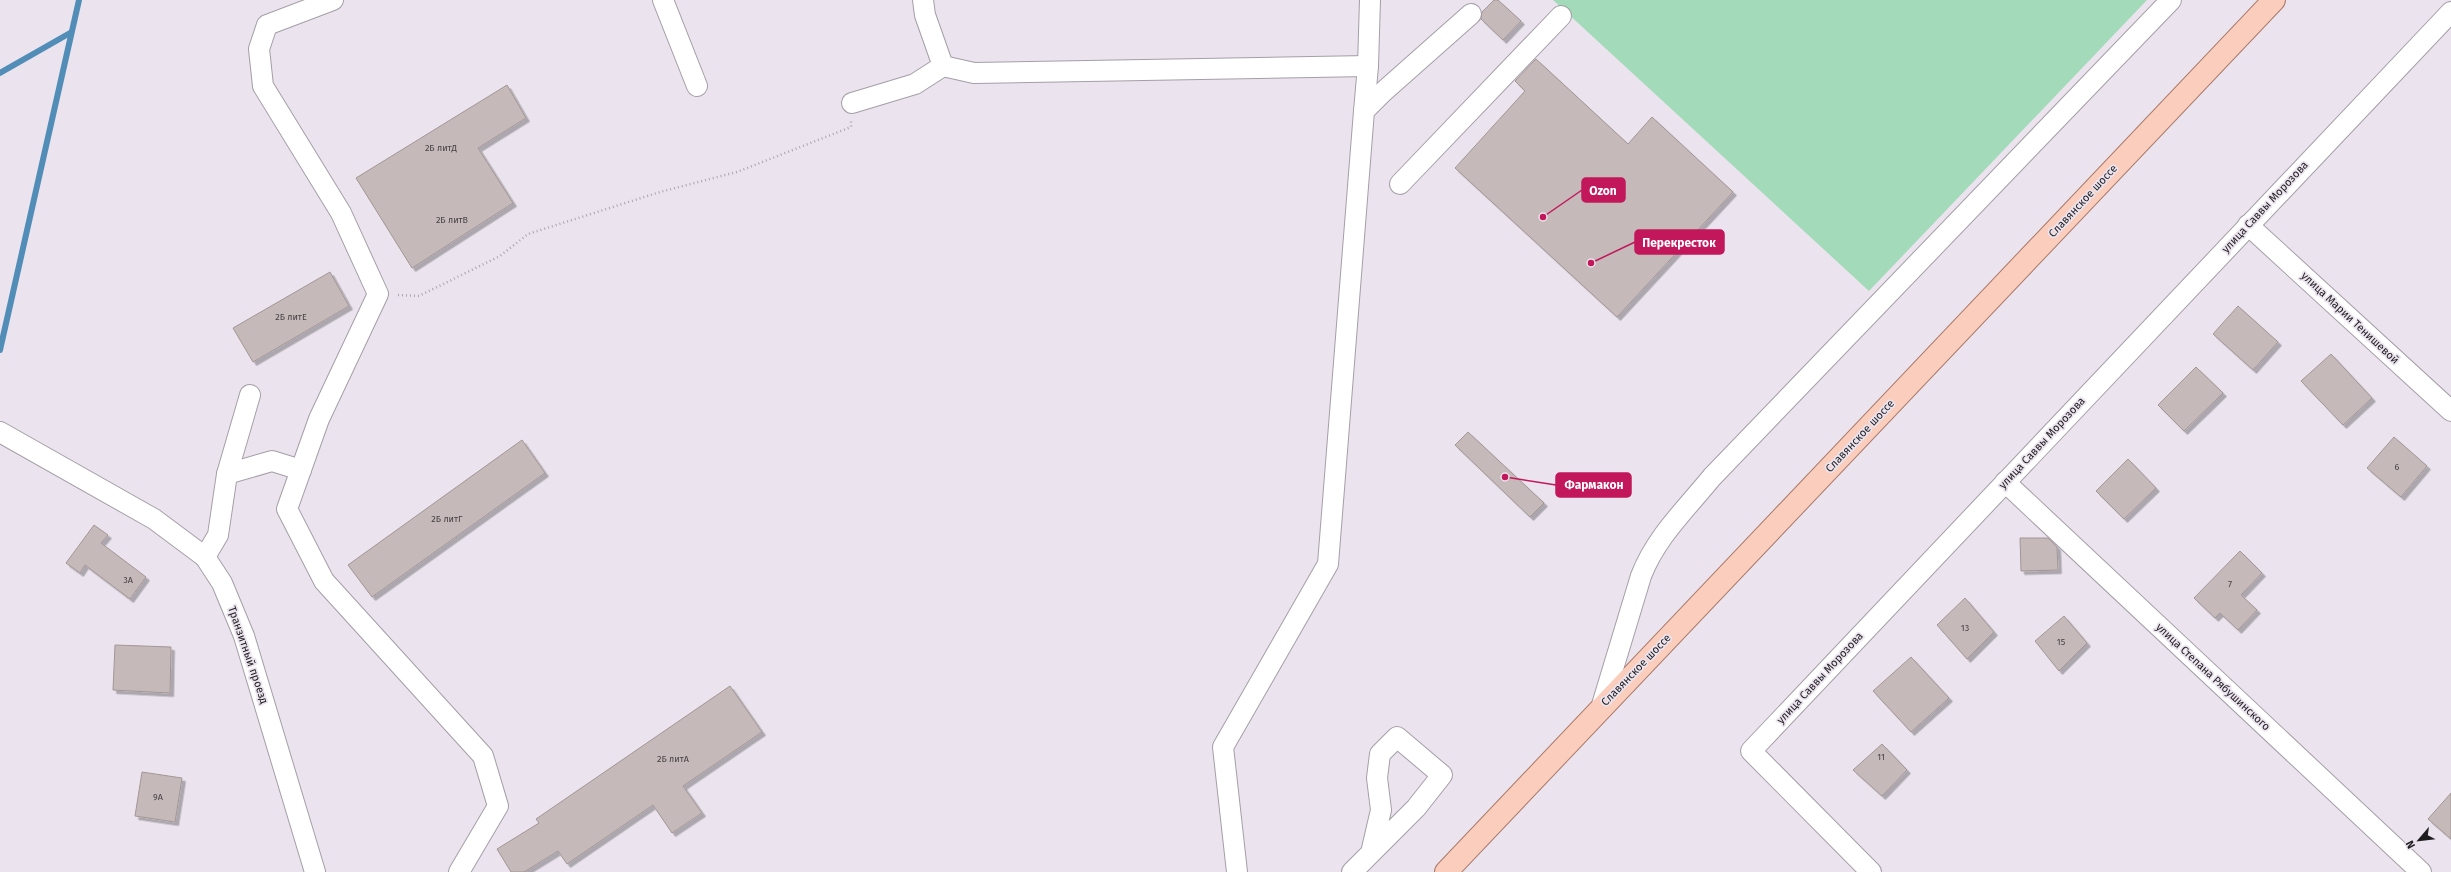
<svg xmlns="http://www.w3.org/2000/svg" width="2451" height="872" viewBox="0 0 2451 872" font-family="'Fira Sans',sans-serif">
<defs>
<filter id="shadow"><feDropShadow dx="3.5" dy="3.5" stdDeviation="0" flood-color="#0004"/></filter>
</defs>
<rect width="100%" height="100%" fill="#ebe4ee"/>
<polygon fill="#a3daba" points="1553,0 2147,0 1869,291"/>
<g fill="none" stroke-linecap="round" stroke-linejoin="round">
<g stroke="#518db7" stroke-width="6">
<polyline points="0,73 70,33"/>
<polyline points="0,350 79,0"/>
</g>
</g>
<g fill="#c6b9b9" stroke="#a29696" filter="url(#shadow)">
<polygon points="1494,0 1498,0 1521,21 1503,40 1481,19 1482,12"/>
<polygon points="1536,59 1628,144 1652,117 1733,192 1617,317 1455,168 1525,91 1515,81"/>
<polygon points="507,85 526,118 478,148 513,203 412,268 356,178"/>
<polygon points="330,272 349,306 253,362 233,328"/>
<polygon points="2238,306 2278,342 2253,370 2213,334"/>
<polygon points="2331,354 2372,398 2343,425 2301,381"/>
<polygon points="2196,367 2223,393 2184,431 2158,405"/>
<polygon points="1468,432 1544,503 1530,517 1455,445"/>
<polygon points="2394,437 2427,466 2401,497 2367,468"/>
<polygon points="522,440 545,473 372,597 348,565"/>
<polygon points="2128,459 2156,488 2124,519 2096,491"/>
<polygon points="94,525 108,535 101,543 146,577 130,599 85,565 80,573 66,563"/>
<polygon points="2020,538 2048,538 2057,547 2058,570 2021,571"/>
<polygon points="2240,551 2262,573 2241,595 2257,610 2238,630 2220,613 2215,618 2194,598"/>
<polygon points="1965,598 1994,632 1967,659 1937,625"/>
<polygon points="2064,616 2087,643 2059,671 2035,641"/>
<polygon points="115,645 171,647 170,693 113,690"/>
<polygon points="1911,657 1949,698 1911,732 1873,691"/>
<polygon points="730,686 762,732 683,786 702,813 672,833 653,805 567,864 558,851 524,872 511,872 497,849 539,823 536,819"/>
<polygon points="1882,744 1907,770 1882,796 1853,770"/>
<polygon points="142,772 182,778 175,822 135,816"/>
<polygon points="2451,793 2451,839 2428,819"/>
</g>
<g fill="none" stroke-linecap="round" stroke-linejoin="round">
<defs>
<g id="minor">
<polyline points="333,0 267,25 259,49 263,86 341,213 378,294 319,419 287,509 324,581 483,756 498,806 459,872"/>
<polyline points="663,0 697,86"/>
<polyline points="923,0 925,15 943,66 974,73 1368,66 1364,111"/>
<polyline points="1368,66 1370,0"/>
<polyline points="852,103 915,84 943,66"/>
<polyline points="1400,184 1561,16"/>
<polyline points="2248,225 2451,411"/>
<polyline points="0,432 154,519 205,557 222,583 244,636 315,872"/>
<polyline points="227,474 272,461 301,470"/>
<polyline points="2005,482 2421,872"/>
<polyline points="205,557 218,535 227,474 250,395"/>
<path d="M1602,705L1641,576C1656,537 1686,509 1712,477L2171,0"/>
<polyline points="1237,872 1223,747 1328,564 1364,111 1383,92 1471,14"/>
<polyline points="1352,872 1416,808 1442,775 1397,737 1380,754 1377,778 1381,810 1371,853"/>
<polyline points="1871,872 1751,751 2451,12"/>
</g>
<polyline id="major" points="1446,872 2274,0"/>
</defs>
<use href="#minor" stroke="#a59ea7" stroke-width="22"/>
<use href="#major" stroke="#aa7969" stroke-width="24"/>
<polyline stroke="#aba6ae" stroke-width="2.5" stroke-dasharray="1 3" stroke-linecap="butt" points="398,295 419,296 500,256 528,234 660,192 737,172 851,127 851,121"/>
<use href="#minor" stroke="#fff" stroke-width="20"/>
<use href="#major" stroke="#facdbd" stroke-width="22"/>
</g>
<g text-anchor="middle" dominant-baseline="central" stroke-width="3.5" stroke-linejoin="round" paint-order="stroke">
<g font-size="9" fill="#484246">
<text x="441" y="148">2Б литД</text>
<text x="452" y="220">2Б литВ</text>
<text x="291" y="317">2Б литЕ</text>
<text x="2397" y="467">6</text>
<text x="447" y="519">2Б литГ</text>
<text x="128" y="580">3А</text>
<text x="2230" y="584">7</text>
<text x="1965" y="628">13</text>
<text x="2061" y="642">15</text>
<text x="1881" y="757">11</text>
<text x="673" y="759">2Б литА</text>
<text x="158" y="797">9А</text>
</g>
<g font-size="11" fill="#1e1b1f" stroke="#ebe4ee">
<text transform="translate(2083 201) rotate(-47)">Славянское шоссе</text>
<text transform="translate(2265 207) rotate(-47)">улица Саввы Морозова</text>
<text transform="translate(2350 318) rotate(43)">улица Марии Тенишевой</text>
<text transform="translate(1860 436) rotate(-47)">Славянское шоссе</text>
<text transform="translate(2042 443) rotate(-47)">улица Саввы Морозова</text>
<text transform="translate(248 655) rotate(71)">Транзитный проезд</text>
<text transform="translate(1636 670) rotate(-46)">Славянское шоссе</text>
<text transform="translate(2213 677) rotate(43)">улица Степана Рябушинского</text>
<text transform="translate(1820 678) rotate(-47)">улица Саввы Морозова</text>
</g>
</g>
<path fill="none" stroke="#c2185b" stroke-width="1.5" d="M1543 217L1582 190M1591 263L1635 242M1505 477L1556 485"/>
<g fill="#c2185b" stroke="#ebe4ee" stroke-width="1.5">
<circle cx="1543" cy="217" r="4"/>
<circle cx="1591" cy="263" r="4"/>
<circle cx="1505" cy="477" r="4"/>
</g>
<g fill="#c2185b" stroke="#c2185b" stroke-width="1.5">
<rect x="1582" y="178" width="43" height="24" rx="4"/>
<rect x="1635" y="230" width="89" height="24" rx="4"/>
<rect x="1556" y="473" width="75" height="24" rx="4"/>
</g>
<g font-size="12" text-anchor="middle" font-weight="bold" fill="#fff">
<text x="1603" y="195">Ozon</text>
<text x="1679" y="247">Перекресток</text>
<text x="1594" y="489">Фармакон</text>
</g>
<g transform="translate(2419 840) rotate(242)" stroke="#ebe4ee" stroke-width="3" paint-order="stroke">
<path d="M0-3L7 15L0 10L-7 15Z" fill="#1e1b1f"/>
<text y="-6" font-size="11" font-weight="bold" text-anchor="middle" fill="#1e1b1f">N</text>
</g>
</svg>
